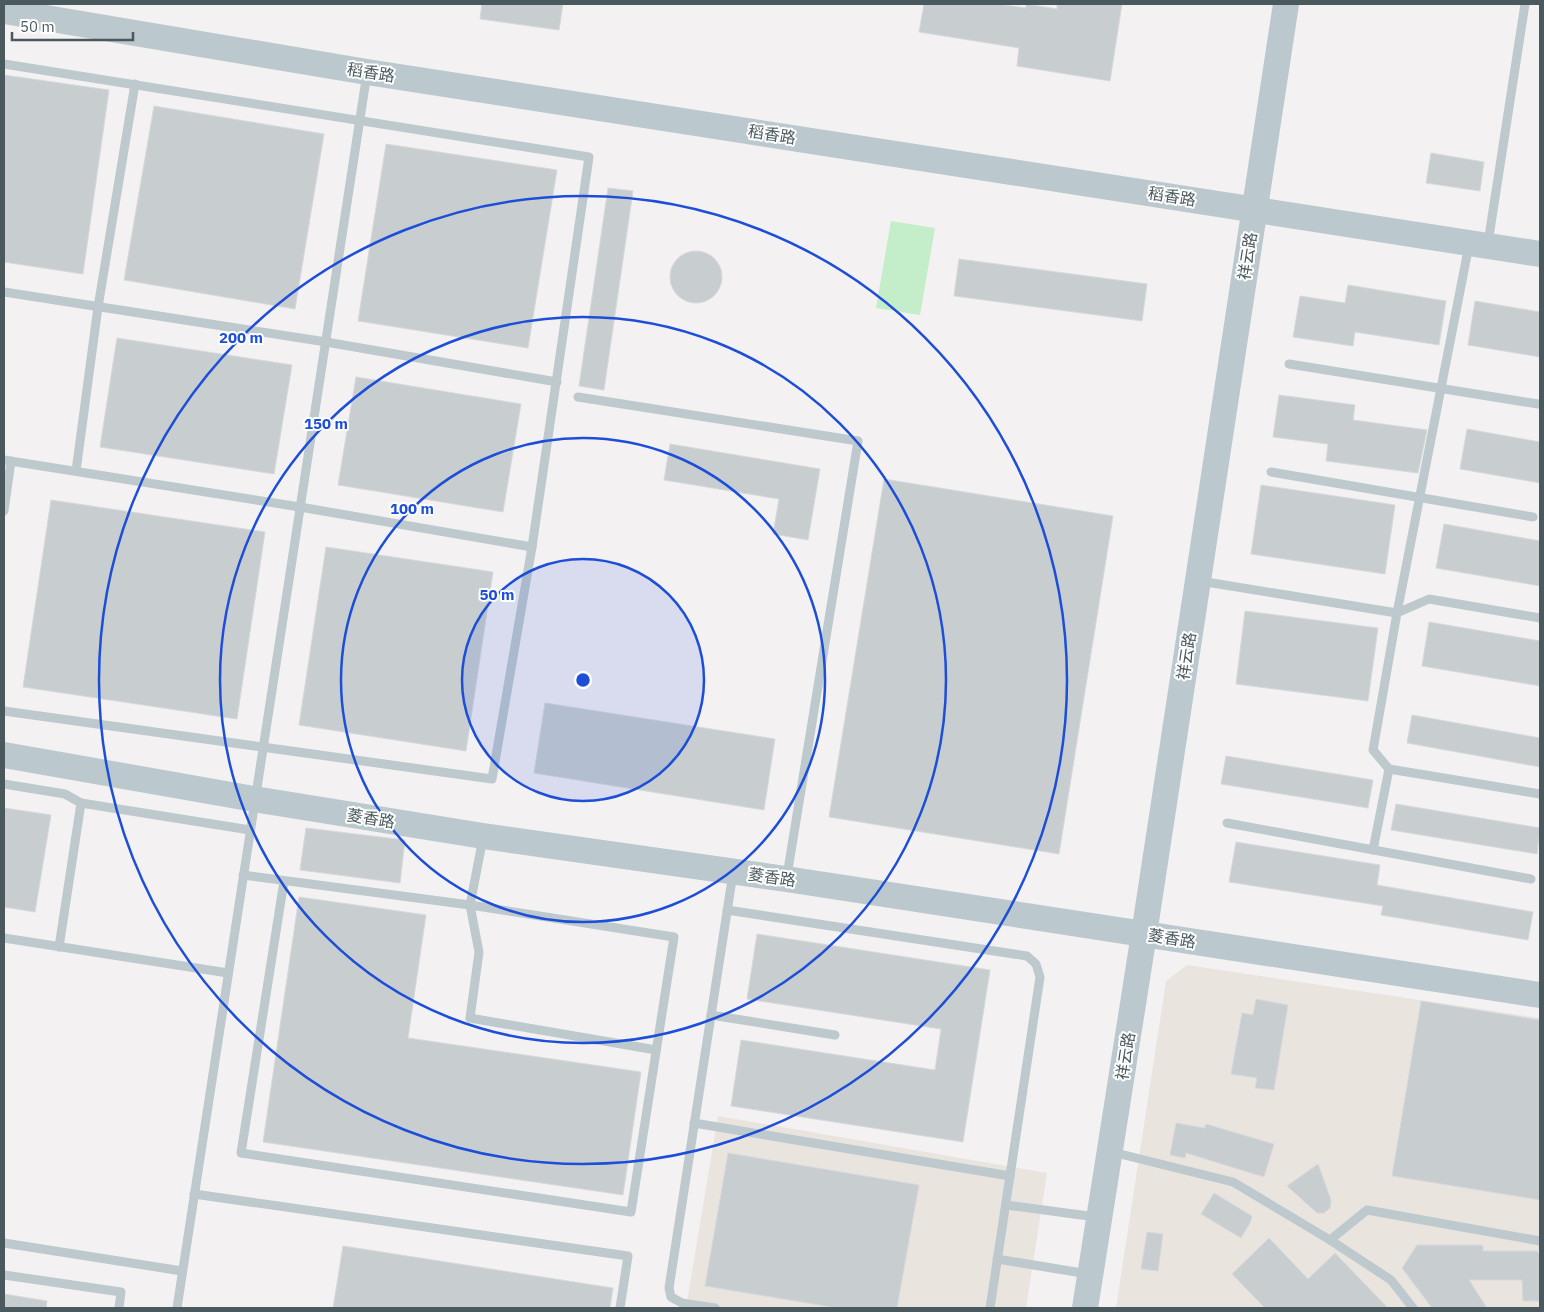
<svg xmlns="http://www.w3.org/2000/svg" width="1544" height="1312" viewBox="0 0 1544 1312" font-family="'IBM Plex Sans','Noto Sans SC',sans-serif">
<rect width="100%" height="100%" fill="#f3f1f2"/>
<g fill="#eae4df">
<polygon points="1187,965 1540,1018 1540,1308 1116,1308 1166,981"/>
<polygon points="718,1116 1047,1173 1026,1308 686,1308"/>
</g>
<polygon fill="#c4edca" points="891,221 935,228 920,315 876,308"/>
<g fill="#c8ced0" stroke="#d6d9dc">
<polygon points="482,4 563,4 559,30 480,19"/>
<polygon points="924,4 997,4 1026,8 1026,4 1057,9 1057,4 1122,4 1110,81 1017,66 1019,48 919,32"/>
<polygon points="4,75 109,90 83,274 4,262"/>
<polygon points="154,106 324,134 295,309 124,280"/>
<polygon points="386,144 557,170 528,348 358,321"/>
<polygon points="1431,153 1484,162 1480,191 1426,183"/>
<polygon points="608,188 633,191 604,390 579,386"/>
<circle cx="696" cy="277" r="26"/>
<polygon points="959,259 1147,284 1142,321 954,296"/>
<polygon points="1348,285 1446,301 1439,345 1355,332 1353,346 1293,337 1300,296 1345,303"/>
<polygon points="1475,301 1540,312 1540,357 1468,345"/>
<polygon points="117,338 292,365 274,474 100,447"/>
<polygon points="356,377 521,404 503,512 338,485"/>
<polygon points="1279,395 1355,405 1353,420 1427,430 1418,473 1326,461 1328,444 1273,437"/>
<polygon points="1467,429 1540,442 1540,483 1460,469"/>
<polygon points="670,444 820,469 808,540 773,534 779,499 664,480"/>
<polygon points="884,479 1113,516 1059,854 829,817"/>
<polygon points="1261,485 1395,505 1385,574 1251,554"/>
<polygon points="51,500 265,532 237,719 23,687"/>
<polygon points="1444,524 1540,541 1540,586 1436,568"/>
<polygon points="326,547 493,572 466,751 299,725"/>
<polygon points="1245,611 1378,628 1368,701 1236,684"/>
<polygon points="1429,622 1540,641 1540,686 1422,666"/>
<polygon points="545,703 775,739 764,810 534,773"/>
<polygon points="1412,715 1540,738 1540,767 1407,743"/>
<polygon points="1226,756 1373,780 1368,808 1221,784"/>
<polygon points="1396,804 1540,828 1537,854 1391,830"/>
<polygon points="4,808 51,815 35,912 4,907"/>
<polygon points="306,828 405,840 400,883 300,870"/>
<polygon points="1236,842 1380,865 1377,885 1533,912 1528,940 1381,915 1383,906 1229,882"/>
<polygon points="299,897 426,915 408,1038 641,1072 623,1195 263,1142"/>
<polygon points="757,934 990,970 963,1142 731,1106 741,1040 935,1070 941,1029 747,999"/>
<polygon points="1256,999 1288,1005 1274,1090 1255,1088 1257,1078 1231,1074 1242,1013 1253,1015"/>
<polygon points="1421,1001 1540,1020 1540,1200 1392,1176"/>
<polygon points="1176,1123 1205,1128 1206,1124 1274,1144 1264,1177 1186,1153 1185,1158 1170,1155"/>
<polygon points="728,1153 919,1185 897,1308 837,1308 705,1286"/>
<polygon points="1318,1164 1331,1200 1330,1208 1324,1213 1317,1213 1287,1186"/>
<polygon points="1214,1193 1252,1216 1250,1223 1241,1238 1201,1214"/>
<polygon points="1147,1232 1163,1234 1158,1271 1141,1269"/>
<polygon points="1269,1238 1308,1279 1335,1253 1388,1308 1265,1308 1232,1274"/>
<polygon points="1417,1245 1483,1245 1483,1251 1537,1251 1540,1255 1540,1301 1523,1301 1522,1280 1469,1280 1487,1308 1432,1308 1402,1268"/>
<polygon points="343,1246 613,1288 610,1308 333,1308"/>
<polygon points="4,1294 47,1301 46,1308 4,1308"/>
</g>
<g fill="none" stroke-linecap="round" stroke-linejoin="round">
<g stroke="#bec9cd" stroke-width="9">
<polyline points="4,64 589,157 532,547 492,779 4,711"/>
<polyline points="1488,243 1525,4"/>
<polyline points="1469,245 1397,613 1373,750 1389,769 1540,794"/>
<polyline points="4,292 326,342 557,382"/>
<polyline points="1289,364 1538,404"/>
<polyline points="578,397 858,441 787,876"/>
<polyline points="4,460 300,507 532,547"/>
<polyline points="76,471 98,307 135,84"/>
<polyline points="1271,472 1533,517"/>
<polyline points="4,511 11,461"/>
<polyline points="1200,581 1397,613 1429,599 1540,618"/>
<polyline points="4,784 65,794 81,803"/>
<polyline points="1227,823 1531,879"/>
<polyline points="483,838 470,905 479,952 470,1018 656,1050"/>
<polyline points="1373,850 1389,769"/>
<polyline points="243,875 470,905 674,937 631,1212 241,1153 284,881"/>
<polyline points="727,910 1027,956 1036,964 1040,977 990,1308"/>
<polyline points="4,938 228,973"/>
<polyline points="59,947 81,803 250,830"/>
<polyline points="711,1015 835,1035"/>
<polyline points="694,1123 1010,1176"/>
<polyline points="1112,1152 1233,1182 1330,1240 1391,1280 1413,1308"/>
<polyline points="194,1194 628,1256 620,1308"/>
<polyline points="1006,1205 1096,1217"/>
<polyline points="1330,1240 1367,1210 1540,1241"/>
<polyline points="4,1243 182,1271"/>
<polyline points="997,1259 1088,1274"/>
<polyline points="4,1275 121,1292 119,1308"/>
<polyline points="177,1308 367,73"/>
<polyline points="715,1308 682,1303 671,1297 669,1288 733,873"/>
</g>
<g stroke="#bbc9ce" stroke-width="26">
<polyline points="4,11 367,72 1540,254"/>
<polyline points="4,755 254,799 483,836 786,879 1540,995"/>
<polyline points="1085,1308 1144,934 1286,4"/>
</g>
</g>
<circle cx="583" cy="680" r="121" fill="#1d4ed8" fill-opacity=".12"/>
<g fill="none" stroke="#1d4ed8" stroke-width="2.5">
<circle cx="583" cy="680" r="121"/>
<circle cx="583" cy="680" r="242"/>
<circle cx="583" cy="680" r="363"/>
<circle cx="583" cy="680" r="484"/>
</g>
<g text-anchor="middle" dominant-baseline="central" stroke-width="4" stroke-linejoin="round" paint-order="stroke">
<g font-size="16" fill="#4a595e" stroke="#fff">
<text transform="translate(371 72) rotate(9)">稻香路</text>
<text transform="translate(772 134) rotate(9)">稻香路</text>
<text transform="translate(1172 196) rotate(9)">稻香路</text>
<text transform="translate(1247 256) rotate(-81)">祥云路</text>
<text transform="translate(1186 656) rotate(-81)">祥云路</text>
<text transform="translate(371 818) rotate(9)">菱香路</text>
<text transform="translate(772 877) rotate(8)">菱香路</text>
<text transform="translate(1172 938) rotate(9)">菱香路</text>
<text transform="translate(1125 1056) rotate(-81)">祥云路</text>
</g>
</g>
<circle cx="583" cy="680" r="8" fill="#1d4ed8" stroke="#fff" stroke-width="2.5"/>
<g font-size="15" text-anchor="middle" font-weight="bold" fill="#1d4ed8" stroke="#fff" stroke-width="4" stroke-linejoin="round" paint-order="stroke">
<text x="241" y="343">200 m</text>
<text x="326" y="429">150 m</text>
<text x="412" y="514">100 m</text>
<text x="497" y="600">50 m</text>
</g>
<rect width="1544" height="1312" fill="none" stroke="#4a595e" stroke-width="10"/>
<path d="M12 32v8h121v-8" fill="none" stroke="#4a595e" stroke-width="2.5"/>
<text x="20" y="32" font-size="15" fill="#4a595e" stroke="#ffffff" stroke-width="4" paint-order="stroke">50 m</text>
</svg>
